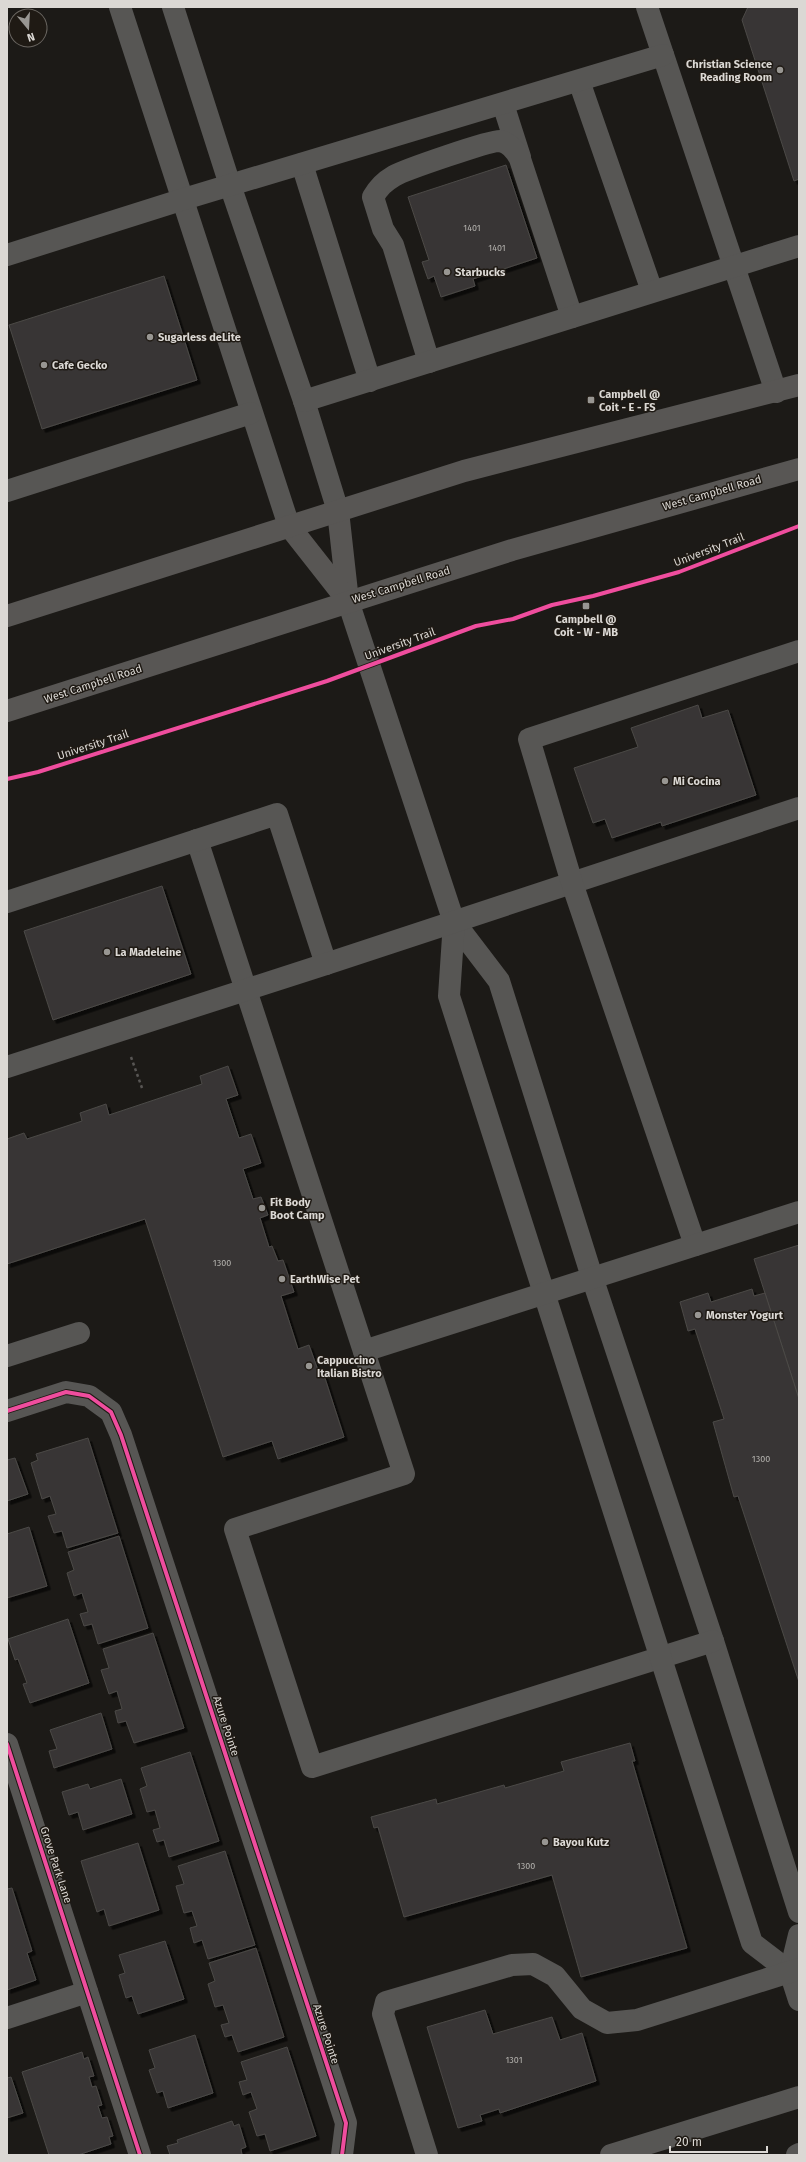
<svg xmlns="http://www.w3.org/2000/svg" width="806" height="2162" viewBox="0 0 806 2162" font-family="'Fira Sans',sans-serif">
<defs>
<filter id="shadow"><feDropShadow dx="3.5" dy="3.5" stdDeviation="0" flood-color="#0009"/></filter>
</defs>
<rect width="100%" height="100%" fill="#1c1a17"/>
<g fill="#393634" stroke="#4b4947" filter="url(#shadow)">
<polygon points="748,7 799,7 799,179 794,181 742,20"/>
<polygon points="506,165 537,258 473,279 475,286 441,297 434,276 428,279 422,262 429,260 408,197"/>
<polygon points="164,276 197,380 42,429 9,325"/>
<polygon points="698,705 702,718 728,710 756,795 662,826 661,822 612,838 605,819 593,823 574,768 638,747 631,728"/>
<polygon points="162,886 191,974 53,1020 24,931"/>
<polygon points="228,1066 238,1095 226,1099 239,1138 251,1134 261,1163 243,1169 253,1199 261,1197 268,1215 260,1218 269,1247 272,1246 278,1261 283,1260 294,1292 281,1296 298,1349 309,1345 319,1373 323,1372 344,1437 278,1459 272,1441 223,1457 145,1219 7,1264 7,1139 24,1133 27,1139 82,1121 80,1113 106,1104 109,1115 202,1084 200,1076"/>
<polygon points="799,1245 799,1399 754,1259"/>
<polygon points="752,1289 754,1296 765,1293 799,1399 799,1682 738,1496 734,1497 713,1422 724,1419 695,1329 688,1331 680,1302 708,1293 711,1302"/>
<polygon points="88,1438 118,1533 67,1548 62,1531 54,1533 48,1516 56,1514 50,1496 42,1499 31,1463 38,1460 36,1454"/>
<polygon points="15,1458 28,1494 7,1501 7,1460"/>
<polygon points="29,1527 47,1586 7,1598 7,1534"/>
<polygon points="119,1536 148,1628 98,1644 92,1624 84,1626 80,1614 88,1612 82,1593 74,1596 67,1573 74,1570 68,1552"/>
<polygon points="68,1619 89,1683 30,1703 23,1684 27,1683 18,1659 15,1660 8,1639"/>
<polygon points="153,1633 184,1728 134,1743 126,1721 118,1723 115,1711 122,1709 117,1691 109,1694 101,1670 109,1668 103,1649"/>
<polygon points="101,1713 112,1749 54,1768 49,1751 57,1749 50,1730"/>
<polygon points="630,1743 635,1761 632,1761 687,1948 581,1977 552,1875 404,1917 378,1827 374,1828 371,1817 436,1799 437,1804 504,1785 505,1788 564,1771 561,1762"/>
<polygon points="190,1752 219,1841 169,1857 164,1840 157,1842 153,1830 160,1828 155,1810 147,1812 140,1789 147,1786 141,1768"/>
<polygon points="121,1779 132,1814 83,1830 78,1812 69,1815 62,1792 88,1784 90,1789"/>
<polygon points="138,1843 159,1910 109,1926 104,1909 97,1912 81,1861"/>
<polygon points="225,1851 255,1945 208,1959 202,1940 194,1943 190,1928 197,1926 192,1911 184,1913 176,1886 184,1884 178,1866"/>
<polygon points="12,1888 32,1951 27,1953 36,1980 7,1990 7,1889"/>
<polygon points="165,1941 184,1999 138,2014 132,1996 126,1998 119,1975 125,1973 119,1955"/>
<polygon points="256,1948 284,2037 238,2052 232,2035 225,2037 221,2025 229,2023 223,2005 215,2007 208,1984 215,1981 209,1963"/>
<polygon points="485,2010 493,2034 552,2017 560,2040 582,2033 596,2081 500,2113 499,2109 480,2115 482,2121 458,2128 427,2027"/>
<polygon points="195,2035 213,2093 168,2108 163,2091 157,2093 149,2070 155,2068 149,2050"/>
<polygon points="287,2047 316,2136 270,2151 265,2134 257,2136 249,2112 257,2109 251,2092 243,2095 239,2082 247,2080 241,2062"/>
<polygon points="82,2052 84,2059 88,2057 94,2076 89,2077 92,2087 96,2086 102,2105 98,2106 102,2118 107,2117 113,2136 109,2137 111,2144 78,2155 49,2155 22,2072"/>
<polygon points="11,2077 23,2113 7,2118 7,2078"/>
<polygon points="232,2121 234,2126 239,2124 246,2147 241,2149 242,2155 170,2155 167,2146 178,2143 177,2140"/>
</g>
<g fill="none" stroke-linecap="round" stroke-linejoin="round">
<polyline stroke="#585654" stroke-width="2.5" stroke-dasharray="3 3" stroke-linecap="butt" points="131,1057 142,1088"/>
<g stroke="#575654" stroke-width="22">
<polyline points="120,7 289,526"/>
<polyline points="173,7 230,185 304,401 338,511"/>
<polyline points="647,7 776,392"/>
<polyline points="579,81 652,291"/>
<polyline points="503,104 520,157"/>
<polyline points="302,164 370,381"/>
<polyline points="7,255 184,199 663,55"/>
<path d="M429,362L393,245L383,229L373,197C379,187 384,182 394,176C404,170 491,140 500,141C510,143 516,151 520,159L572,317"/>
<polyline points="304,401 799,246"/>
<polyline points="7,491 251,413"/>
<polyline points="348,601 454,922 499,981 592,1277 713,1641 799,1912"/>
<polyline points="197,840 404,1474 235,1529 312,1767 713,1641"/>
<polyline points="7,902 277,814 326,964"/>
<polyline points="454,922 449,996 752,1943 790,1972"/>
<polyline points="7,1067 326,964 799,808"/>
<polyline points="695,1245 572,883 529,739 799,651"/>
<polyline points="364,1351 799,1212"/>
<polyline points="7,1356 79,1333"/>
<polyline points="7,1411 66,1392 89,1396 111,1412 121,1435 346,2123 342,2155"/>
<polyline points="7,1744 140,2155"/>
<polyline points="799,1935 790,1972 799,2000"/>
<polyline points="7,2018 87,1992"/>
<polyline points="427,2155 383,2014 386,2002 512,1965 533,1964 555,1976 582,2009 607,2023 637,2020 799,1969"/>
<polyline points="611,2155 799,2097"/>
<polyline points="797,2155 799,2154"/>
</g>
<g stroke="#585654" stroke-width="22">
<polyline points="338,511 348,601"/>
<polyline points="289,526 348,601"/>
<polyline points="7,616 464,471 799,385"/>
<polyline points="7,711 512,550 799,469"/>
</g>
<defs>
<g id="cycleway">
<polyline points="7,779 38,772 327,681 476,626 513,619 552,605 593,596 679,572 799,526"/>
<polyline points="7,1411 66,1392 89,1396 111,1412 121,1435 346,2123 342,2155"/>
<polyline points="7,1744 140,2155"/>
</g>
</defs>
<use href="#cycleway" stroke="#1f1a14" stroke-width="6"/>
<use href="#cycleway" stroke="#ef4d9e" stroke-width="4"/>
</g>
<g fill="#989692" stroke="#1f1a14" stroke-width="1.5">
<circle cx="780" cy="70" r="4"/>
<circle cx="447" cy="272" r="4"/>
<circle cx="150" cy="337" r="4"/>
<circle cx="44" cy="365" r="4"/>
<rect x="587" y="396" width="8" height="8" rx="2"/>
<rect x="582" y="602" width="8" height="8" rx="2"/>
<circle cx="665" cy="781" r="4"/>
<circle cx="107" cy="952" r="4"/>
<circle cx="262" cy="1208" r="4"/>
<circle cx="282" cy="1279" r="4"/>
<circle cx="698" cy="1315" r="4"/>
<circle cx="309" cy="1366" r="4"/>
<circle cx="545" cy="1842" r="4"/>
</g>
<g text-anchor="middle" dominant-baseline="central" stroke-width="3" stroke-linejoin="round" paint-order="stroke">
<g font-size="9" fill="#b2b0ac">
<text x="472" y="228">1401</text>
<text x="497" y="248">1401</text>
<text x="222" y="1263">1300</text>
<text x="761" y="1459">1300</text>
<text x="526" y="1866">1300</text>
<text x="514" y="2060">1301</text>
</g>
<g font-size="11" font-weight="bold" fill="#dbd8d4" stroke="#1f1a14" text-anchor="start">
<text x="772" y="64" text-anchor="end">Christian Science<tspan x="772" dy="13">Reading Room</tspan></text>
<text x="455" y="272">Starbucks</text>
<text x="158" y="337">Sugarless deLite</text>
<text x="52" y="365">Cafe Gecko</text>
<text x="599" y="394">Campbell @<tspan x="599" dy="13">Coit - E - FS</tspan></text>
<text x="586" y="619" text-anchor="middle">Campbell @<tspan x="586" dy="13">Coit - W - MB</tspan></text>
<text x="673" y="781">Mi Cocina</text>
<text x="115" y="952">La Madeleine</text>
<text x="270" y="1202">Fit Body<tspan x="270" dy="13">Boot Camp</tspan></text>
<text x="290" y="1279">EarthWise Pet</text>
<text x="706" y="1315">Monster Yogurt</text>
<text x="317" y="1360">Cappuccino<tspan x="317" dy="13">Italian Bistro</tspan></text>
<text x="553" y="1842">Bayou Kutz</text>
</g>
<g font-size="11" fill="#dbd8d4" stroke="#1f1a14">
<text transform="translate(712 493) rotate(-16)">West Campbell Road</text>
<text transform="translate(709 550) rotate(-21)">University Trail</text>
<text transform="translate(401 585) rotate(-17)">West Campbell Road</text>
<text transform="translate(400 644) rotate(-20)">University Trail</text>
<text transform="translate(93 684) rotate(-18)">West Campbell Road</text>
<text transform="translate(93 745) rotate(-18)">University Trail</text>
<text transform="translate(226 1726) rotate(72)">Azure Pointe</text>
<text transform="translate(56 1865) rotate(72)">Grove Park Lane</text>
<text transform="translate(326 2034) rotate(72)">Azure Pointe</text>
</g>
</g>
<rect width="806" height="2162" fill="none" stroke="#dbd8d4" stroke-width="16"/>
<g transform="translate(28 28) rotate(162)"><circle r="19" fill="#1f1a14" stroke="#6a6661"/>
<path d="M0-3L7 15L0 10L-7 15Z" fill="#989692"/>
<text y="-6" font-size="11" font-weight="bold" text-anchor="middle" fill="#dbd8d4">N</text>
</g>
<path d="M670 2146v6h97v-6" fill="none" stroke="#dbd8d4" stroke-width="2"/>
<text x="676" y="2146" font-size="12" fill="#dbd8d4" stroke="#1f1a14" stroke-width="3" paint-order="stroke">20 m</text>
</svg>
